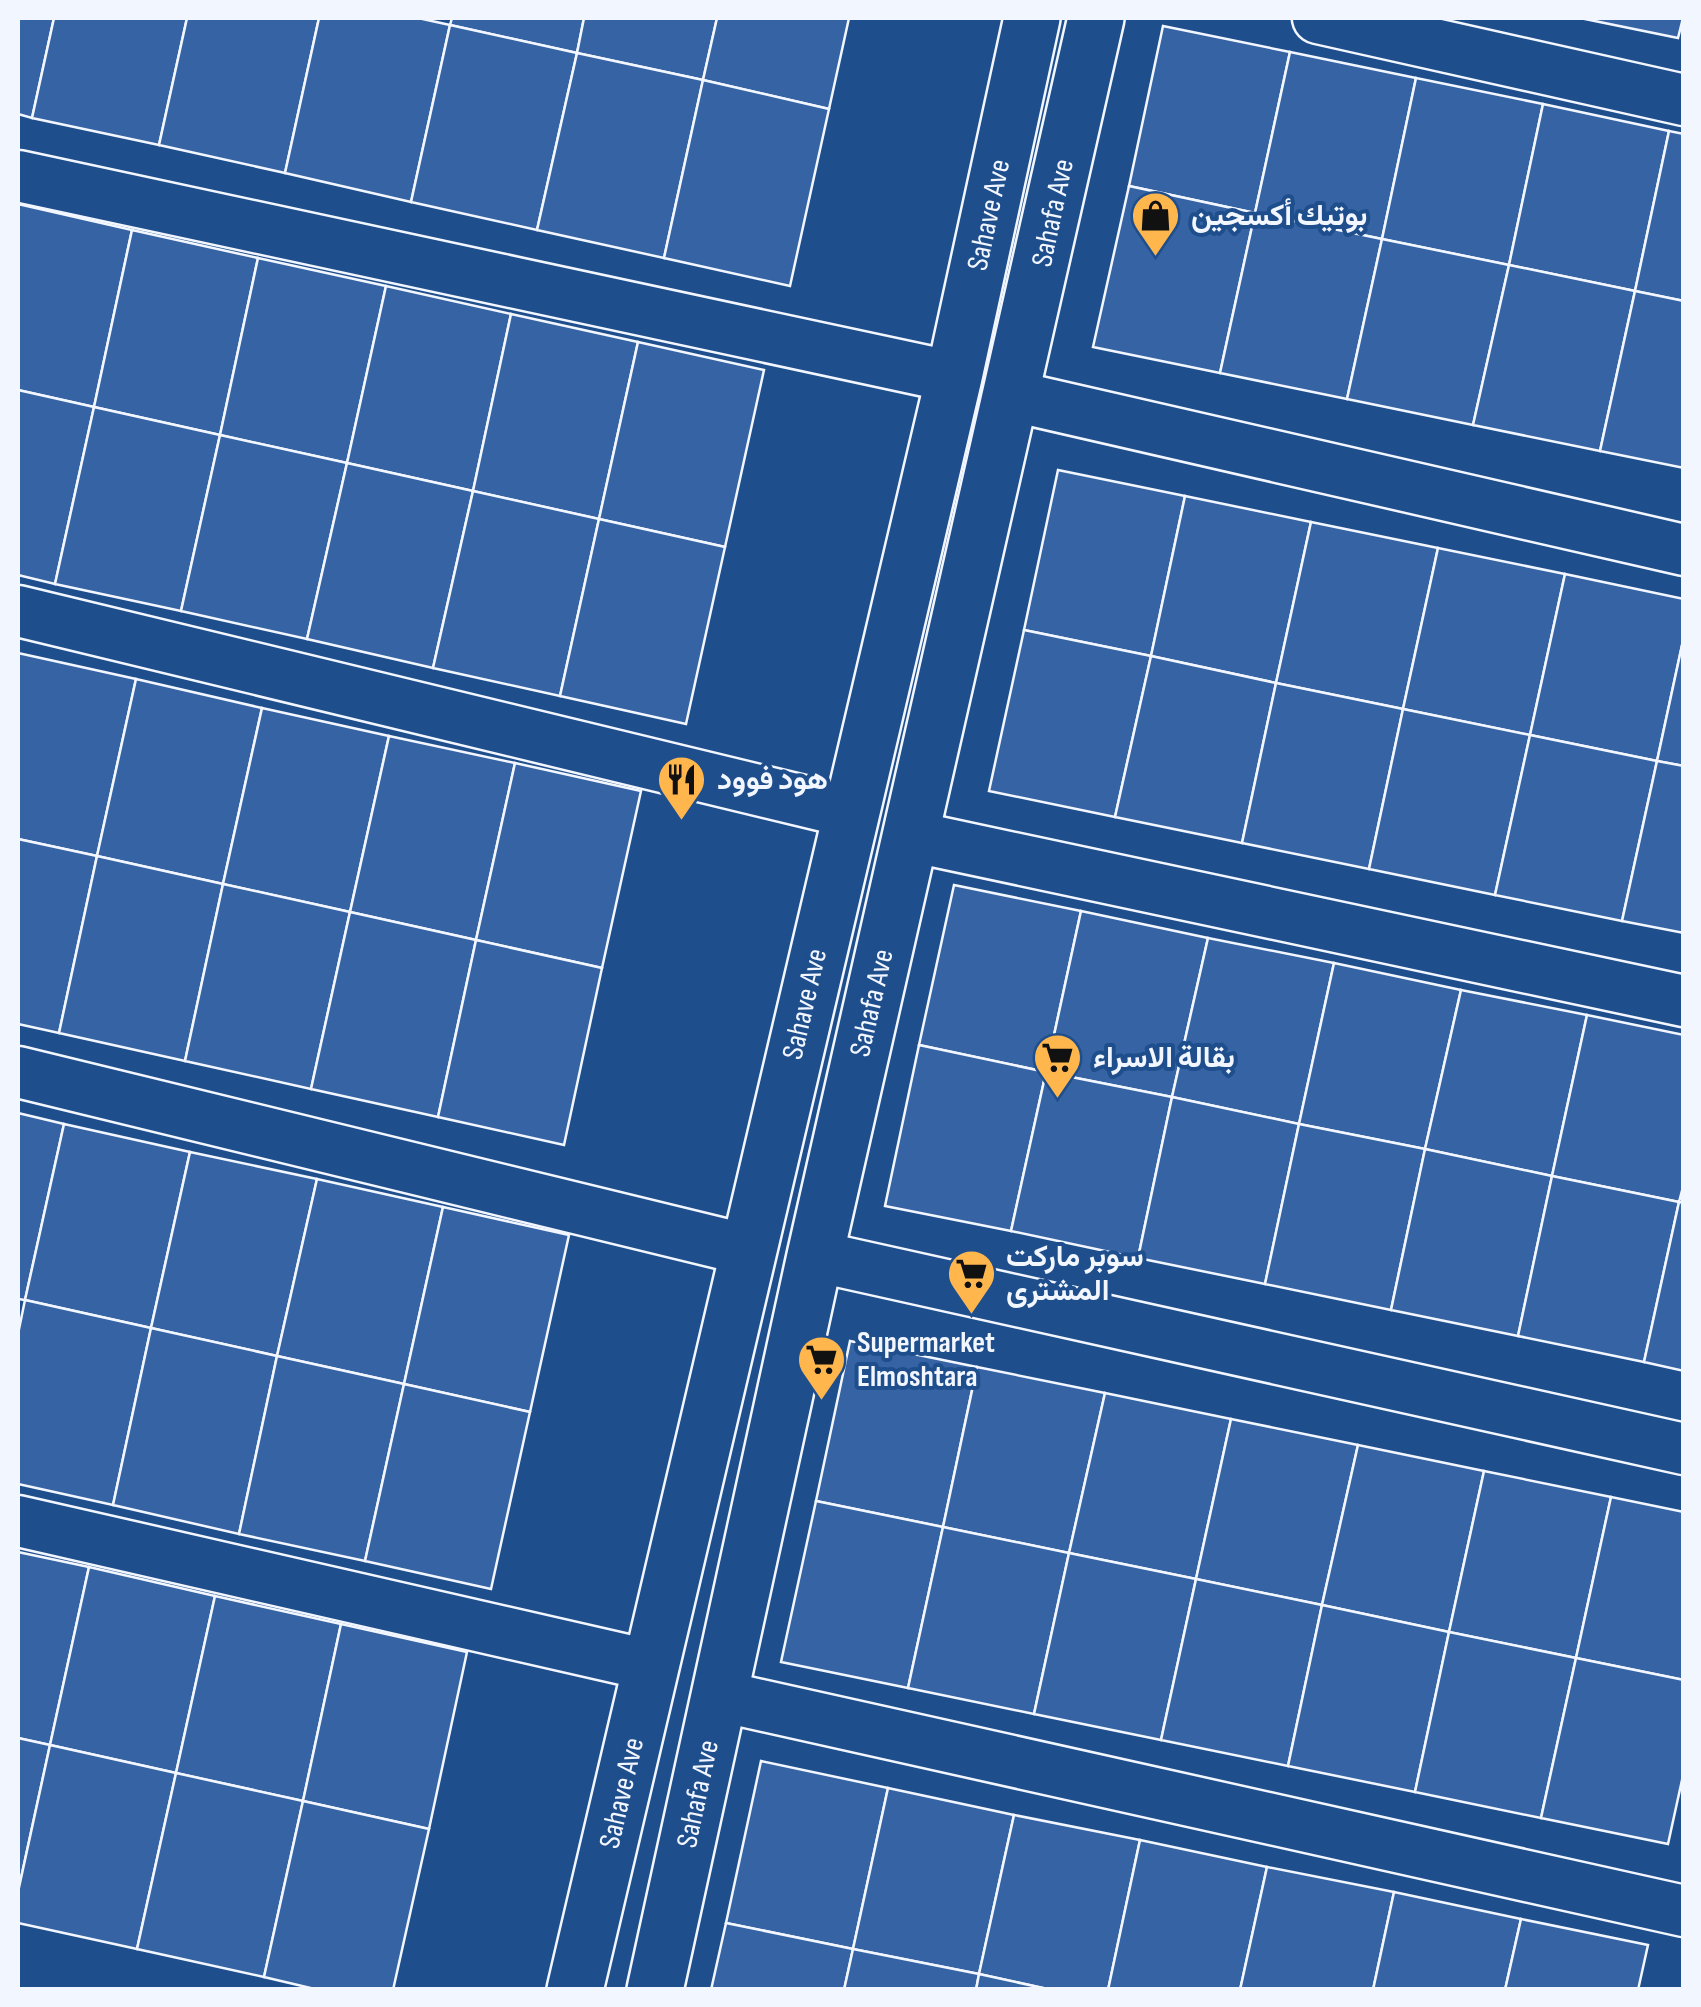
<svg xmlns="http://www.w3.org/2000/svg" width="1701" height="2007" viewBox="0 0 1701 2007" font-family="'Sofia Sans Condensed',Vazirmatn,sans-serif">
<rect width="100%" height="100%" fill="#1f4e8c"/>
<g fill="#3563a3" stroke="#f2f6ff" stroke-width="2.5">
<polygon points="18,18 54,18 32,118 18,114"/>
<polygon points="54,18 187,18 159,145 32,118"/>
<polygon points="187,18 319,18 285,173 159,145"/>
<polygon points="319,18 418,18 450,25 411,202 285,173"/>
<polygon points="452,18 584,18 577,53 450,25"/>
<polygon points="584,18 717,18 703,80 577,53"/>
<polygon points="717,18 849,18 829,109 703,80"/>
<polygon points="1580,18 1683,18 1678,38"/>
<polygon points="450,25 577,53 537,230 411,202"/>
<polygon points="1163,26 1290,52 1255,213 1129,186"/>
<polygon points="1290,52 1416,78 1382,239 1255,213"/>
<polygon points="577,53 703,80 664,258 537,230"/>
<polygon points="1416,78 1543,104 1509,265 1382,239"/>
<polygon points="703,80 829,109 790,286 664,258"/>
<polygon points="1543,104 1669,131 1635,291 1509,265"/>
<polygon points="1669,131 1684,134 1684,301 1635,291"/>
<polygon points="1129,186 1255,213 1220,373 1093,347"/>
<polygon points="18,204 132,230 94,407 18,390"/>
<polygon points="1255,213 1382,239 1347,399 1220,373"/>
<polygon points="132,230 258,258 220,435 94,407"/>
<polygon points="1382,239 1509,265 1473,425 1347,399"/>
<polygon points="258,258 386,286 347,463 220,435"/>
<polygon points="1509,265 1635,291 1600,451 1473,425"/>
<polygon points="386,286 511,314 473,491 347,463"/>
<polygon points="1635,291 1684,301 1684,468 1600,451"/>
<polygon points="511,314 638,342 599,519 473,491"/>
<polygon points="638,342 764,370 725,547 599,519"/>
<polygon points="18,390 94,407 55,584 18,575"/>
<polygon points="94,407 220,435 181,611 55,584"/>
<polygon points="220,435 347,463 307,639 181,611"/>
<polygon points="347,463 473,491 433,668 307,639"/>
<polygon points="1058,470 1185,496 1151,656 1024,630"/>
<polygon points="473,491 599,519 560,696 433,668"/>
<polygon points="1185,496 1311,522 1276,683 1151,656"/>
<polygon points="599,519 725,547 686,724 560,696"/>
<polygon points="1311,522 1438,548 1403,709 1276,683"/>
<polygon points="1438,548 1565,574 1530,735 1403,709"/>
<polygon points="1565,574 1684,599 1684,636 1657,761 1530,735"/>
<polygon points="1024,630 1151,656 1115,817 989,791"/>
<polygon points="1684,636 1684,766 1657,761"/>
<polygon points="18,653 136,679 97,856 18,839"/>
<polygon points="1151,656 1276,683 1242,843 1115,817"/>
<polygon points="136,679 262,708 223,884 97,856"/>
<polygon points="1276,683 1403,709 1369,869 1242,843"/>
<polygon points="262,708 389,736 350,912 223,884"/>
<polygon points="1403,709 1530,735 1495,895 1369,869"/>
<polygon points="1530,735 1657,761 1622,921 1495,895"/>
<polygon points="389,736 515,763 476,940 350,912"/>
<polygon points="1657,761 1684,766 1684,933 1622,921"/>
<polygon points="515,763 641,791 602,968 476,940"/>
<polygon points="18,839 97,856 59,1033 18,1024"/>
<polygon points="97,856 223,884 185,1061 59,1033"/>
<polygon points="223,884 350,912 311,1089 185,1061"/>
<polygon points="954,885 1081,911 1046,1072 919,1045"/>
<polygon points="1081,911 1208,938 1172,1097 1046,1072"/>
<polygon points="350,912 476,940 438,1117 311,1089"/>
<polygon points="1208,938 1334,963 1299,1124 1172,1097"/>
<polygon points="476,940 602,968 564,1145 438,1117"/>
<polygon points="1334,963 1461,990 1425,1149 1299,1124"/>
<polygon points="1461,990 1587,1015 1552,1176 1425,1149"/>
<polygon points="1587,1015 1684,1035 1684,1183 1679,1202 1552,1176"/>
<polygon points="919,1045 1046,1072 1011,1231 885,1206"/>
<polygon points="1046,1072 1172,1097 1138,1258 1011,1231"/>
<polygon points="1172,1097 1299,1124 1265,1284 1138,1258"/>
<polygon points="18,1113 64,1124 25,1300 18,1299"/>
<polygon points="64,1124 190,1152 151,1328 25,1300"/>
<polygon points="1299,1124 1425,1149 1391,1310 1265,1284"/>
<polygon points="1425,1149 1552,1176 1518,1336 1391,1310"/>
<polygon points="190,1152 317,1179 277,1356 151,1328"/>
<polygon points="1552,1176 1679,1202 1644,1362 1518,1336"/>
<polygon points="317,1179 443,1207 404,1384 277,1356"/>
<polygon points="1679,1202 1684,1203 1684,1371 1644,1362"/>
<polygon points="443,1207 569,1235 530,1412 404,1384"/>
<polygon points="25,1300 151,1328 113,1505 18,1484 18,1334"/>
<polygon points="151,1328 277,1356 239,1534 113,1505"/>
<polygon points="850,1341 977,1367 943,1527 816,1501"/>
<polygon points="277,1356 404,1384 365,1561 239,1534"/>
<polygon points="977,1367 1105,1393 1069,1553 943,1527"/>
<polygon points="404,1384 530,1412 491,1589 365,1561"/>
<polygon points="1105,1393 1231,1419 1196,1579 1069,1553"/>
<polygon points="1231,1419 1358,1445 1322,1605 1196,1579"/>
<polygon points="1358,1445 1484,1471 1449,1632 1322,1605"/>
<polygon points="1484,1471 1611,1497 1576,1658 1449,1632"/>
<polygon points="1611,1497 1684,1512 1684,1680 1576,1658"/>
<polygon points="816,1501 943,1527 908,1688 781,1662"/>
<polygon points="943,1527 1069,1553 1034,1714 908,1688"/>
<polygon points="18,1552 89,1567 50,1745 18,1738"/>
<polygon points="1069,1553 1196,1579 1161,1740 1034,1714"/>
<polygon points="89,1567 215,1596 176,1773 50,1745"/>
<polygon points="1196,1579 1322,1605 1288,1766 1161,1740"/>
<polygon points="215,1596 341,1624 303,1801 176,1773"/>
<polygon points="1322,1605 1449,1632 1415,1792 1288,1766"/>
<polygon points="341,1624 467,1652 429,1829 303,1801"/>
<polygon points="1449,1632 1576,1658 1541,1818 1415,1792"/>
<polygon points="1576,1658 1684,1680 1684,1771 1668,1844 1541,1818"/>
<polygon points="18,1738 50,1745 18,1892"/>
<polygon points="50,1745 176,1773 137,1949 18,1923 18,1892"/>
<polygon points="761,1761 888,1788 853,1949 726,1923"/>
<polygon points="176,1773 303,1801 264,1977 137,1949"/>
<polygon points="888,1788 1014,1815 979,1974 853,1949"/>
<polygon points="303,1801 429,1829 393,1990 319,1990 264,1977"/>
<polygon points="1014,1815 1140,1840 1108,1990 1052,1990 979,1974"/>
<polygon points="1140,1840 1267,1867 1240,1990 1108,1990"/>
<polygon points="1267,1867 1394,1892 1373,1990 1240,1990"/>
<polygon points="1394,1892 1521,1919 1505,1990 1373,1990"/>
<polygon points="1521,1919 1648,1945 1638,1990 1505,1990"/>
<polygon points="726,1923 853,1949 844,1990 711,1990"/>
<polygon points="853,1949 979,1974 976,1990 844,1990"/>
<polygon points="979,1974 1052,1990 976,1990"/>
</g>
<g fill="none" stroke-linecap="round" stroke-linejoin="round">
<defs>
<g id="street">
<polyline points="1318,18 1684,100"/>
<polyline points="18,176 954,377"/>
<polyline points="1013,396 1684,550"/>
<polyline points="18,611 849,812"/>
<polyline points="910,836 1684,1001"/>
<polyline points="18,1072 748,1250"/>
<polyline points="815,1256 1684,1449"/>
<polyline points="18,1521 653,1666"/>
<polyline points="720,1696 1684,1911"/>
</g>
<g id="secondary">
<polyline points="575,1990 954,377 1032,18"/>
<polyline points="655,1990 815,1256 1096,18"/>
</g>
</defs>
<use href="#street" stroke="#f2f6ff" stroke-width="55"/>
<use href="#secondary" stroke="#f2f6ff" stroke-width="60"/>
<use href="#street" stroke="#1f4e8c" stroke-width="50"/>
<use href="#secondary" stroke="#1f4e8c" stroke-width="55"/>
</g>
<defs>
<symbol id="shop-pin" viewBox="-11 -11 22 30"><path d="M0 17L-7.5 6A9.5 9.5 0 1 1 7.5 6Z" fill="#ffb74d" stroke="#1f4e8c"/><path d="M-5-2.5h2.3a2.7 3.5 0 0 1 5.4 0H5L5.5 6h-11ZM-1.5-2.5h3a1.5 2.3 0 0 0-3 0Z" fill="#111"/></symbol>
<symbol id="restaurant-pin" viewBox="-11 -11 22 30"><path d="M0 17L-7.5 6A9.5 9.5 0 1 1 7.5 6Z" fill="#ffb74d" stroke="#1f4e8c"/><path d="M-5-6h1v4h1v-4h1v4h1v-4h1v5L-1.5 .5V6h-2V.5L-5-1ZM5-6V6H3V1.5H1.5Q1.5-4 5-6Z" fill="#111"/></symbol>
<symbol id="supermarket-pin" viewBox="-11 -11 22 30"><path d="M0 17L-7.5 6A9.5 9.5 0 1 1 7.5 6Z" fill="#ffb74d" stroke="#1f4e8c"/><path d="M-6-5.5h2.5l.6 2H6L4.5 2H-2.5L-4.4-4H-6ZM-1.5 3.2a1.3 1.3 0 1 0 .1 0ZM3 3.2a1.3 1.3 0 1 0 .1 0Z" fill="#111"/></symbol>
</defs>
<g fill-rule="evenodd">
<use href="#shop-pin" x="1128" y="188" width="55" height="75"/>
<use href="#restaurant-pin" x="654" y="752" width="55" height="75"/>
<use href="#supermarket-pin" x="1030" y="1030" width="55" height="75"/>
<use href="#supermarket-pin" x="944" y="1246" width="55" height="75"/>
<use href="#supermarket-pin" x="794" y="1332" width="55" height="75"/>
</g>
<g text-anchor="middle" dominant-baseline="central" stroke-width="8" stroke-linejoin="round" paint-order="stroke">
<g font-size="30" fill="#f2f6ff" stroke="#1f4e8c">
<text transform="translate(1053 213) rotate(-78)">Sahafa Ave</text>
<text transform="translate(989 215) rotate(-78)">Sahave Ave</text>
<text transform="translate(872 1003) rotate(-77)">Sahafa Ave</text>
<text transform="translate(805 1004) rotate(-77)">Sahave Ave</text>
<text transform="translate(622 1793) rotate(-77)">Sahave Ave</text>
<text transform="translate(698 1794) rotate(-78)">Sahafa Ave</text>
</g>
<g font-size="30" font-weight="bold" fill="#f2f6ff" stroke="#1f4e8c" text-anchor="start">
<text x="1191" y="216">بوتيك أكسجين</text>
<text x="717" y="780">هود فوود</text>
<text x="1093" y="1058">بقالة الاسراء</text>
<text x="1006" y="1257">سوبر ماركت<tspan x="1006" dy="34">المشترى</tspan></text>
<text x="857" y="1343">Supermarket<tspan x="857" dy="34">Elmoshtara</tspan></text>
</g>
</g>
<rect width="1701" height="2007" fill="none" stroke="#f2f6ff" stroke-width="40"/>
</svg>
